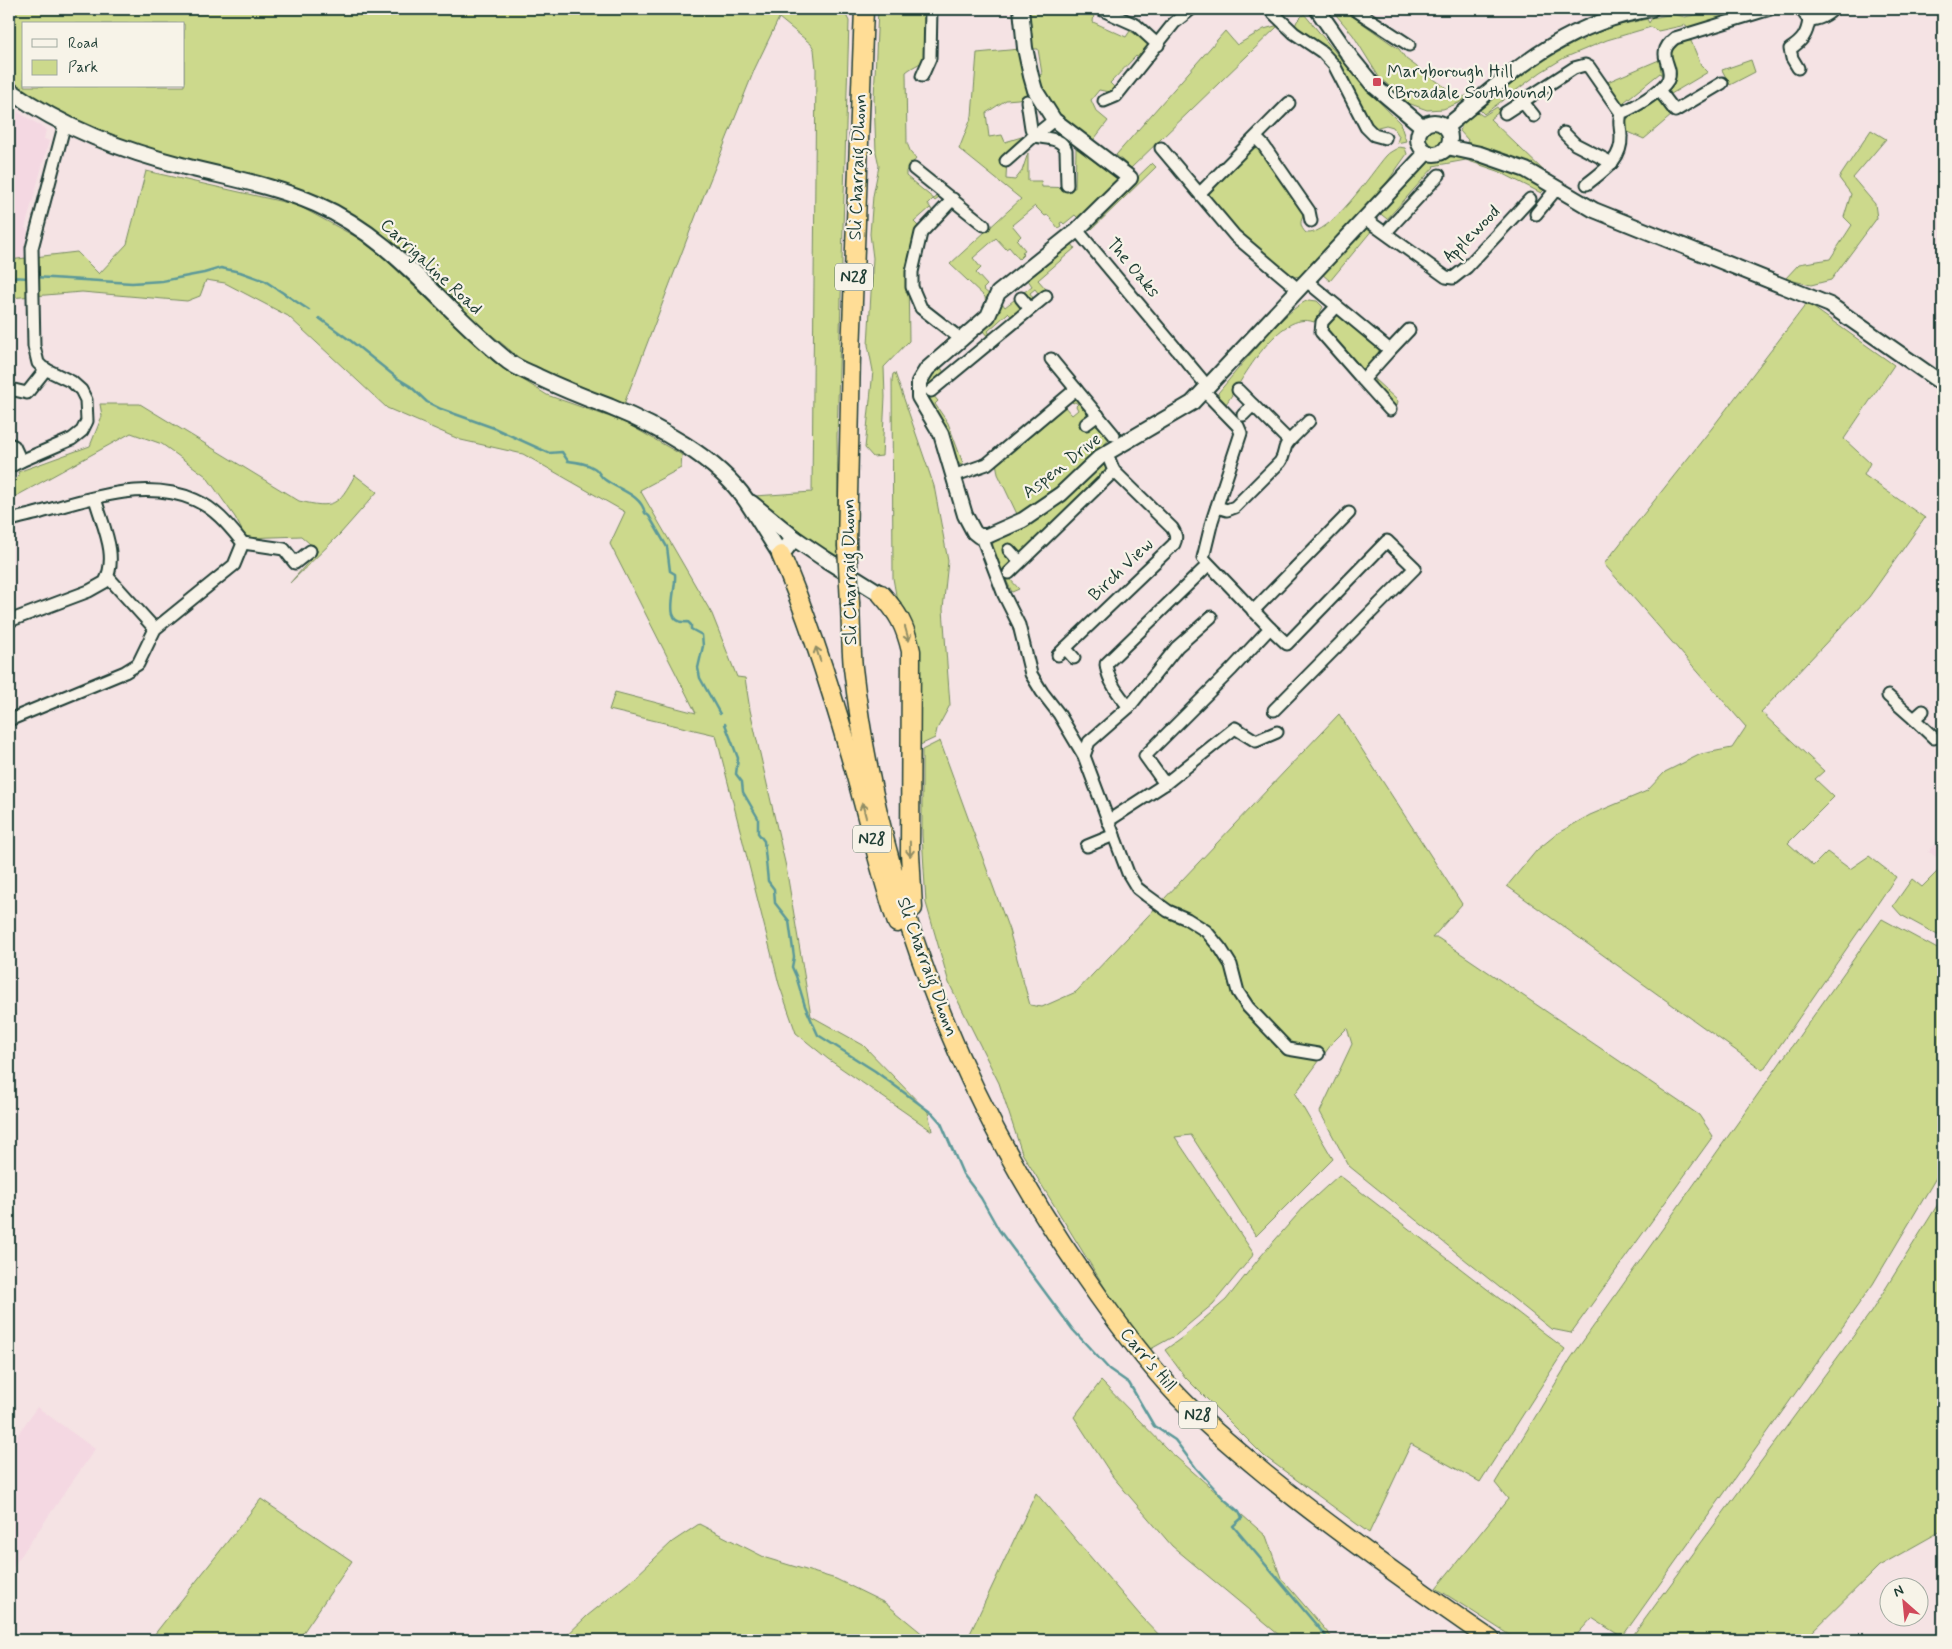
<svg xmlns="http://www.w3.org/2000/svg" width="1952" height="1649" viewBox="0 0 1952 1649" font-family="Mynerve,sans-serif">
<rect width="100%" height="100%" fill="#f5e3e4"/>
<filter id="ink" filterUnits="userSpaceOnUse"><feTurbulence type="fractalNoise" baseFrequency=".02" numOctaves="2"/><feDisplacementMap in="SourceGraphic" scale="10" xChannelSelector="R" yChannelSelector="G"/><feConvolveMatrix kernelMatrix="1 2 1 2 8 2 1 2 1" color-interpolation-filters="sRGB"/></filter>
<g filter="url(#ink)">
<g fill="#f4d8e2">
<polygon points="9,107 46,129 44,139 49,141 25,228 28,230 24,248 26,287 9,289"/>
<polygon points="1943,835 1943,862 1929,852"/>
<polygon points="37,1407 95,1449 9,1573 9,1447"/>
</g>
<g fill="#ccd98c" stroke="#768b60" fill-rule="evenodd">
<path d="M9,9H843L849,21L837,437L839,562L755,496L812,492L816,69L814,49L811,44L779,18L755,68L700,205L624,404L564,383L523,361L475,321L412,258L373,227L313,196L176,159L107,135L61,114L9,80ZM24,24H184V86H24Z"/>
<path d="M878,9H927L928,56C923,64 914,65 906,72L907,143L911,153L916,159L906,171V176L934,199L939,195L943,198L942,199L939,198L935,201L933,199L928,204L934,213L930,208L914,222L919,227L908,270L909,341L884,367L885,397L882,456L873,457L865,448L873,371L868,345L873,258L870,234L873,196L879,166L876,152L874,98Z"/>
<path d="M1029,9H1077L1094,14L1093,22L1126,37L1130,31L1147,41L1150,44L1141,60L1136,56L1110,83L1114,87L1109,92L1099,90L1091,100L1096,111L1108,121L1092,142C1064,121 1051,109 1038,76L1042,74L1038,49H1033Z"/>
<polygon points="1331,9 1342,9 1399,49 1406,59 1456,95 1463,97 1473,93 1459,103 1443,109 1427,110 1408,103 1379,77 1353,35"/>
<polygon points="1715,9 1756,9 1689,29 1686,25 1658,31 1651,27 1607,40 1564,58 1541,72 1484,114 1480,110 1531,68 1581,39 1583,42 1585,37 1615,26 1647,19 1649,23 1652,18 1673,14 1685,17 1709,12"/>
<polygon points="1303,15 1305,15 1359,81 1400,123 1406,141 1397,143 1399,136 1393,127 1386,125 1374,128 1370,125 1336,59 1318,42 1296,28 1295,26 1297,21"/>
<polygon points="1279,25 1131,168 1116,155 1225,31 1237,45 1264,29"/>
<polygon points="1684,41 1691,41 1701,65 1708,72 1671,94 1669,89 1675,77 1670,51 1675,46"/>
<polygon points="1020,49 1027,89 1027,96 1018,99 1006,100 986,113 989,137 1002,135 1005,142 1025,136 1007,155 1006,179 1015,180 1022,171 1028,153 1028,181 1041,181 1042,187 1075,188 1076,148 1118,179 1078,218 1075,215 1064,224 1062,222 1060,223 1061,226 1058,228 1048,215 1045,216 1035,206 1012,225 1021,236 1017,240 1025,250 1022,252 1024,254 1019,259 1009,247 1006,249 996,238 973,258 981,268 976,273 987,285 983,289 991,296 986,306 985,297 950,264 1021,199 959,149 972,116 977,53"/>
<polygon points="1659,60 1662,76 1660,73 1624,102 1625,105 1620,104 1605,83"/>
<polygon points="1751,60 1755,72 1730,85 1722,70"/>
<polygon points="1655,99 1659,101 1672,115 1644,139 1626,131 1624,125 1627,119"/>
<polygon points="1497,107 1500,111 1490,119 1548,175 1548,176 1467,142 1468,140 1460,131 1463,122 1477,112 1483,116"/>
<circle cx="1434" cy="137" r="11"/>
<polygon points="1871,130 1886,139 1853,178 1875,204 1877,218 1831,280 1811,285 1785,279 1799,264 1830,259 1852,225 1844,217 1851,194 1839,178"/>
<path d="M1256,147H1260L1305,214C1299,221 1300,227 1306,233C1331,236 1371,173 1386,156C1389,152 1395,150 1399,147L1405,148L1407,154L1383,188L1303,276L1292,277L1285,273L1234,229L1208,198L1210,190L1252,149Z"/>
<polygon points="1460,155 1471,156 1548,186 1541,193 1498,171 1466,160 1433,166 1434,167 1387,219 1377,211 1425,159 1438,160"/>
<polygon points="1152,163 1156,167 1092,229 1088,225"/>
<polygon points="146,171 297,205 369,244 493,361 547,395 624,422 682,455 681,468 640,490 712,614 737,677 745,678 750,710 786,867 811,1016 863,1045 928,1112 932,1131 828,1059 796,1033 779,984 716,735 609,710 615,692 696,713 610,544 625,512 523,454 461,440 387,408 288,316 225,283 206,280 200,296 187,301 82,292 9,298 9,260 77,252 99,274 127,244"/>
<polygon points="1365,221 1373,229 1330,281 1321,273"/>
<polygon points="1072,244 1075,248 1038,280 1046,289 1039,294 1035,289 1030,293 1034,300 1029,299 1019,304 1020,309 1012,317 1008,313 988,331 991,336 989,338 982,330 994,318 1002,303 1005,307 1032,286 1028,280"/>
<path d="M1309,300L1317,301L1323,307L1314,322C1279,309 1243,379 1226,404L1220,401L1218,393C1236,372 1286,307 1309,300Z"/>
<polygon points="1807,303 1894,365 1844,439 1870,463 1864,475 1925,518 1869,597 1761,712 1824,771 1815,779 1834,797 1788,843 1813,866 1827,852 1850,869 1869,856 1896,877 1763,1070 1507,886 1537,850 1558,833 1590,815 1647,791 1665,772 1701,754 1732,748 1746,727 1604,564 1712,428"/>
<polygon points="1338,313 1379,348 1379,356 1364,371 1362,370 1325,331 1330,317"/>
<path d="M939,368L942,369L944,373L933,395L938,401L935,404L948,423L964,466L957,463C953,454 952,443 948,433C939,407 910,393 939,368Z"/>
<polygon points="895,373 934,486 948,561 943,609 950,705 937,729 935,738 918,746 905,611 896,595 893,578 892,380 893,374"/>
<polygon points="1374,379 1398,401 1397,406 1393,407 1374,386 1376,385"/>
<polygon points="1072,398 1078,399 1089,413 1094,424 1099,424 1111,437 1105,444 1093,452 1060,484 1036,503 1017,514 998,474 996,462 1063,405 1072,415 1078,410 1076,406 1078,404 1075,402 1073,403 1070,400"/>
<path d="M100,404H140L299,501C334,509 338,506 355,475L377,492L340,534L290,583L318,551L301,536L246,538L235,517L206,476L162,444L131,433L9,500V486L19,476L18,472L90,446L102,416Z"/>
<polygon points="1103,465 1106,468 1100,476 1101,478 1022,553 1011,559 1009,578 1019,589 1012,592 992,551 993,542 1028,525 1067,499"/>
<polygon points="1339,714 1462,904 1432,938 1438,938 1699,1115 1713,1136 1571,1333 1551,1329 1349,1166 1320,1112 1352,1044 1347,1028 1333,1042 1295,1094 1333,1159 1256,1236 1191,1135 1175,1137 1254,1254 1213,1304 1176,1335 1149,1350 1110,1296 1022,1153 999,1083 949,983 926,903 922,835 922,750 940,741 1009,930 1030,1005 1042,1007 1076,992"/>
<polygon points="1943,866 1943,938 1901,915 1893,906 1912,879 1922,887"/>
<polygon points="1882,919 1943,952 1943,1166 1873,1284 1622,1637 1592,1618 1572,1640 1517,1640 1436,1588 1508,1499 1495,1483 1571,1358"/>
<polygon points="1339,1175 1565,1349 1480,1482 1411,1444 1369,1533 1264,1456 1185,1377 1165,1350 1183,1337 1226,1300 1261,1256 1304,1207"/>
<polygon points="1943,1196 1943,1530 1879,1566 1804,1640 1634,1640 1634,1634 1871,1312"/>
<polygon points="1101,1381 1168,1450 1266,1536 1281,1578 1334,1640 1285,1640 1172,1546 1113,1477 1074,1417"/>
<polygon points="1036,1493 1140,1615 1164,1640 967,1640"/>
<polygon points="261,1499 352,1561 298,1640 150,1640"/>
<polygon points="699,1524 766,1558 836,1579 885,1603 930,1640 562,1640 587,1616 632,1580 672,1542"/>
</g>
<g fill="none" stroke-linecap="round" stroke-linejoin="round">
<g stroke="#5c9999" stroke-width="2.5">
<polyline points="9,277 30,278"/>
<polyline points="35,277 132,283 162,281 204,273 221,268 240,272 265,281 309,310"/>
<path d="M319,318L351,341L397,378L410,386L427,402L441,409L494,428L549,453L562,452L568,461C577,462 586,463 594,468C598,470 600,476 604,479C618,490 641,494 645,513L649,516L667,547L670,571L675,574C677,590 661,625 688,622L691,625V629L702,635L703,646L698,668L700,678L720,714"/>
<polyline points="725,724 738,758 736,774 742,782 743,792 758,818 758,833 764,841 768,881 774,889 775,903 789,921 794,957 792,967 796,976 805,1006 818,1035 875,1071 933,1114 941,1123 963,1174 981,1198 999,1230 1073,1330 1109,1369 1129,1383 1154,1426 1175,1440 1196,1468 1225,1500 1239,1512 1242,1518 1233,1526 1329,1640"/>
</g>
<defs>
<g id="minor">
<polyline points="1100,9 1136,25 1158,45"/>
<polyline points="1269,9 1294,33 1322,52 1334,65 1366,127 1374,135 1385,138"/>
<polyline points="1354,9 1409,45"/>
<path d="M1801,9L1809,20C1818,20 1828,15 1833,9"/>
<path d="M1798,68L1792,58L1790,49C1802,41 1807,35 1809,20"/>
<polyline points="922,76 930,58 931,9"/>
<polyline points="1659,90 1675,111 1722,83"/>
<path d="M1027,101L1031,128L1034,136C1046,139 1061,137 1066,150L1067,185"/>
<polyline points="1104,101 1116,96 1174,23 1190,10"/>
<polyline points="1522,101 1534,116"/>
<polyline points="1505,113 1574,68 1585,65 1589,67 1621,113"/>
<polyline points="1564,133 1575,144 1612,163"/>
<polyline points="1256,138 1264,146 1309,211 1311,221"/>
<polyline points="1161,148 1235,236 1299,290"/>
<polyline points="1006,161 1034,136 1054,120"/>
<polyline points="914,169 984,225"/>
<path d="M1587,184C1603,171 1622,160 1621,137C1621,128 1618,123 1621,113C1633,108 1661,92 1668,80C1675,65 1653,55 1675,38L1770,9"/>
<polyline points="1200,193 1289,103"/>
<polyline points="953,199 921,233 912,272 912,287 921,308 962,340"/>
<polyline points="1536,214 1557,188"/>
<polyline points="1364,218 1446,277 1453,278 1467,267 1530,199"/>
<polyline points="1077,230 1208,387"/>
<polyline points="1386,232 1439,175"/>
<polyline points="1307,281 1315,288 1390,350 1363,380 1321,332 1322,322 1337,306"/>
<polyline points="1021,298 1030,309"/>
<polyline points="1390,350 1409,330"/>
<polyline points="1051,359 1114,435"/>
<polyline points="1363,380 1390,410"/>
<polyline points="10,389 27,393 46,369"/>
<polyline points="931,391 1046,296"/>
<polyline points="1243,415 1253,405"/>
<polyline points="1086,424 1098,415"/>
<polyline points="1289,441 1309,421"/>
<polyline points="9,444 14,446 21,461 72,439 82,431 87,421 86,400 81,390 72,382 43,368 38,363 34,346 32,248 65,123"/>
<polyline points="9,467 21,461"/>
<polyline points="953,476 987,464 1076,389"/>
<path d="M1217,507L1227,510L1235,507L1280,462C1286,454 1282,449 1289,441L1238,390"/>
<path d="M9,521C18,517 28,516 38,513C87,499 146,478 195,500C216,509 229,526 243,543L284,549L295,563L310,551"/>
<polyline points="982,537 1004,595 1019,625 1031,674 1042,692 1059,714 1084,756 1128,873 1137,888 1146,895 1168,911 1187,919 1206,931 1221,949 1231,965 1238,992 1248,1007 1288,1049 1318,1054"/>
<polyline points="1009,550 1020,562"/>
<polyline points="1009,573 1114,471 1107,454"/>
<polyline points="108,577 155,629"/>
<polyline points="1253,611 1349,513"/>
<path d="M9,621L89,591L105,582C119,555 102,525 95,498"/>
<polyline points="1270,628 1287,644 1387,541 1415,568 1274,710"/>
<polyline points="1065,648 1074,658"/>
<path d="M1058,655L1174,544C1177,538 1176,534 1172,528L1114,471"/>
<polyline points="1888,696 1914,719 1923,711"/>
<path d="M1129,707C1118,694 1108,681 1106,664L1208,565"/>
<polyline points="1914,719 1934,738"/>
<polyline points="9,720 125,672 138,664 155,629 234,565 243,543"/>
<polyline points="1084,756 1089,742 1129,707 1177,647 1211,617"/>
<polyline points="1165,784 1145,756 1232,669 1270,628 1203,558 1212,521 1241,433 1238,426 1204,391"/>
<polyline points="1108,821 1165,784 1235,728 1256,741 1277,732"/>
<polyline points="1087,846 1114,835"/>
</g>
<g id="tertiary">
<polyline points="1021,9 1025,48 1031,76 1035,90 1054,120 1130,178 1077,230 998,293 988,316 927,369 919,382 919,397 941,434 965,515 974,532 979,536 987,536 1023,520 1061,494 1100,457 1192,403 1427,152"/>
<polyline points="1317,9 1351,58 1373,85 1423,127"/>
<circle cx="1434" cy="138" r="16"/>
<path d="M1446,127C1513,72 1561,24 1651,9"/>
<polyline points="1447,147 1480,154 1526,170 1594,210 1830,305 1943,384"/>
</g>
<g id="secondary">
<path d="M9,90C65,129 121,150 187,167C230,178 275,186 316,204C395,238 443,310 509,362C517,368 528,372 538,377C561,388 586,398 610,407C657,426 717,458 746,500C758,518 769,537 781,555L794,538"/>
<polyline points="751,503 794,538 825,559 881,594"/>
</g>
<g id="trunk">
<polyline points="847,545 851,354 864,9"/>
<path d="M781,555C809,619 830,686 849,752C866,809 878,867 897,923"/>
<path d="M881,594C898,613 905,625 911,651L910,853L913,908"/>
<path d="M850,604C851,625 851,647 853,668C878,885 959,1098 1085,1277C1114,1319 1144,1360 1179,1397C1206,1425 1236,1450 1265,1474C1338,1533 1414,1587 1491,1640"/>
</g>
</defs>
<use href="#minor" stroke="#1f3d34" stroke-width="15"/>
<use href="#tertiary" stroke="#1f3d34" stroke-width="18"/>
<use href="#secondary" stroke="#1f3d34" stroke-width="19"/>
<use href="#trunk" stroke="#1f3d34" stroke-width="21"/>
<use href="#minor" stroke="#f7f3e8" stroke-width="11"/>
<use href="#tertiary" stroke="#f7f3e8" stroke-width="14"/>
<use href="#secondary" stroke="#f7f3e8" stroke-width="15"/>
<use href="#trunk" stroke="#ffdd96" stroke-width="18"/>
<defs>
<polyline id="trunk-bridge" points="847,545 850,604"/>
</defs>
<use href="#trunk-bridge" stroke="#1f3d34" stroke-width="21" stroke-linecap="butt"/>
<use href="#trunk-bridge" stroke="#ffdd96" stroke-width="18"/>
</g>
<defs><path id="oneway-shaft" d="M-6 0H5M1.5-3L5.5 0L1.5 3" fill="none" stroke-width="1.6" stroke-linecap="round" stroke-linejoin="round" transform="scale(1.25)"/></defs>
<g stroke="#8f8d65">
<use href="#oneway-shaft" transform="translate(907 634) rotate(74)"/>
<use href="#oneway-shaft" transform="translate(818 654) rotate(-108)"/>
<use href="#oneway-shaft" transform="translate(864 810) rotate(-105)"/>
<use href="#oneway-shaft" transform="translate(910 849) rotate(89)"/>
</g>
</g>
<rect fill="#d1495b" stroke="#f7f3e8" stroke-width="2" x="1372" y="77" width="10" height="10" rx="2.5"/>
<g text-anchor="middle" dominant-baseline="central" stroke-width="4.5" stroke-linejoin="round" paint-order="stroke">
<g fill="#f7f3e8" stroke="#60746a" stroke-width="1">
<rect x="835" y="263.5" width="38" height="27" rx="4"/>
<rect x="853" y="825.5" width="38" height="27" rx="4"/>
<rect x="1179" y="1401.5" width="38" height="27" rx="4"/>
</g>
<g font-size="16" font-weight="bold" fill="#1f3d34">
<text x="854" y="277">N28</text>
<text x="872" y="839">N28</text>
<text x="1198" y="1415">N28</text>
</g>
<g font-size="18" fill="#1f3d34" stroke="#f7f3e8" text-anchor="start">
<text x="1387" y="72">Maryborough Hill<tspan x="1387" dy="21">(Broadale Southbound)</tspan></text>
</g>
<g font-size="18" fill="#1f3d34" stroke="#f7f3e8">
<text transform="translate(858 167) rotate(-88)">Sli Charraig Dhonn</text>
<text transform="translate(1472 234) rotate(-45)">Applewood</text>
<text transform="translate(431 267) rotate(43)">Carrigaline Road</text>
<text transform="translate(1133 268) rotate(50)">The Oaks</text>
<text transform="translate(1062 466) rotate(-38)">Aspen Drive</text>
<text transform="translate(1121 570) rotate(-44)">Birch View</text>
<text transform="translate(850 572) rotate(-91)">Sli Charraig Dhonn</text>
<text transform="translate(927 967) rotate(70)">Sli Charraig Dhonn</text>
<text transform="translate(1148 1360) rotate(50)">Carr's Hill</text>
</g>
</g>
<rect width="1952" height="1649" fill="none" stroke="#f7f3e8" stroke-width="30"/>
<rect x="15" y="15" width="1922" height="1619" fill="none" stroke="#1f3d34" stroke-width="2" filter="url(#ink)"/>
<rect x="22" y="22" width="162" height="65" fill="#f7f3e8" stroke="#a1aaa0"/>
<rect x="32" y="39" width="25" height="8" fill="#f7f3e8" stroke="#a1aaa0"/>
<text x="68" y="48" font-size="15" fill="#1f3d34">Road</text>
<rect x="32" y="60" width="25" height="15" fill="#ccd98c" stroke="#a1aaa0"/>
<text x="68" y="72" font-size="15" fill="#1f3d34">Park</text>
<g transform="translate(1904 1602) rotate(333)"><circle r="24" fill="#f7f3e8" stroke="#a1aaa0"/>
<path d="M0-4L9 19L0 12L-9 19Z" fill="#d1495b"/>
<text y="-8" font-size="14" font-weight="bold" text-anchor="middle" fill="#1f3d34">N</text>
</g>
</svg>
